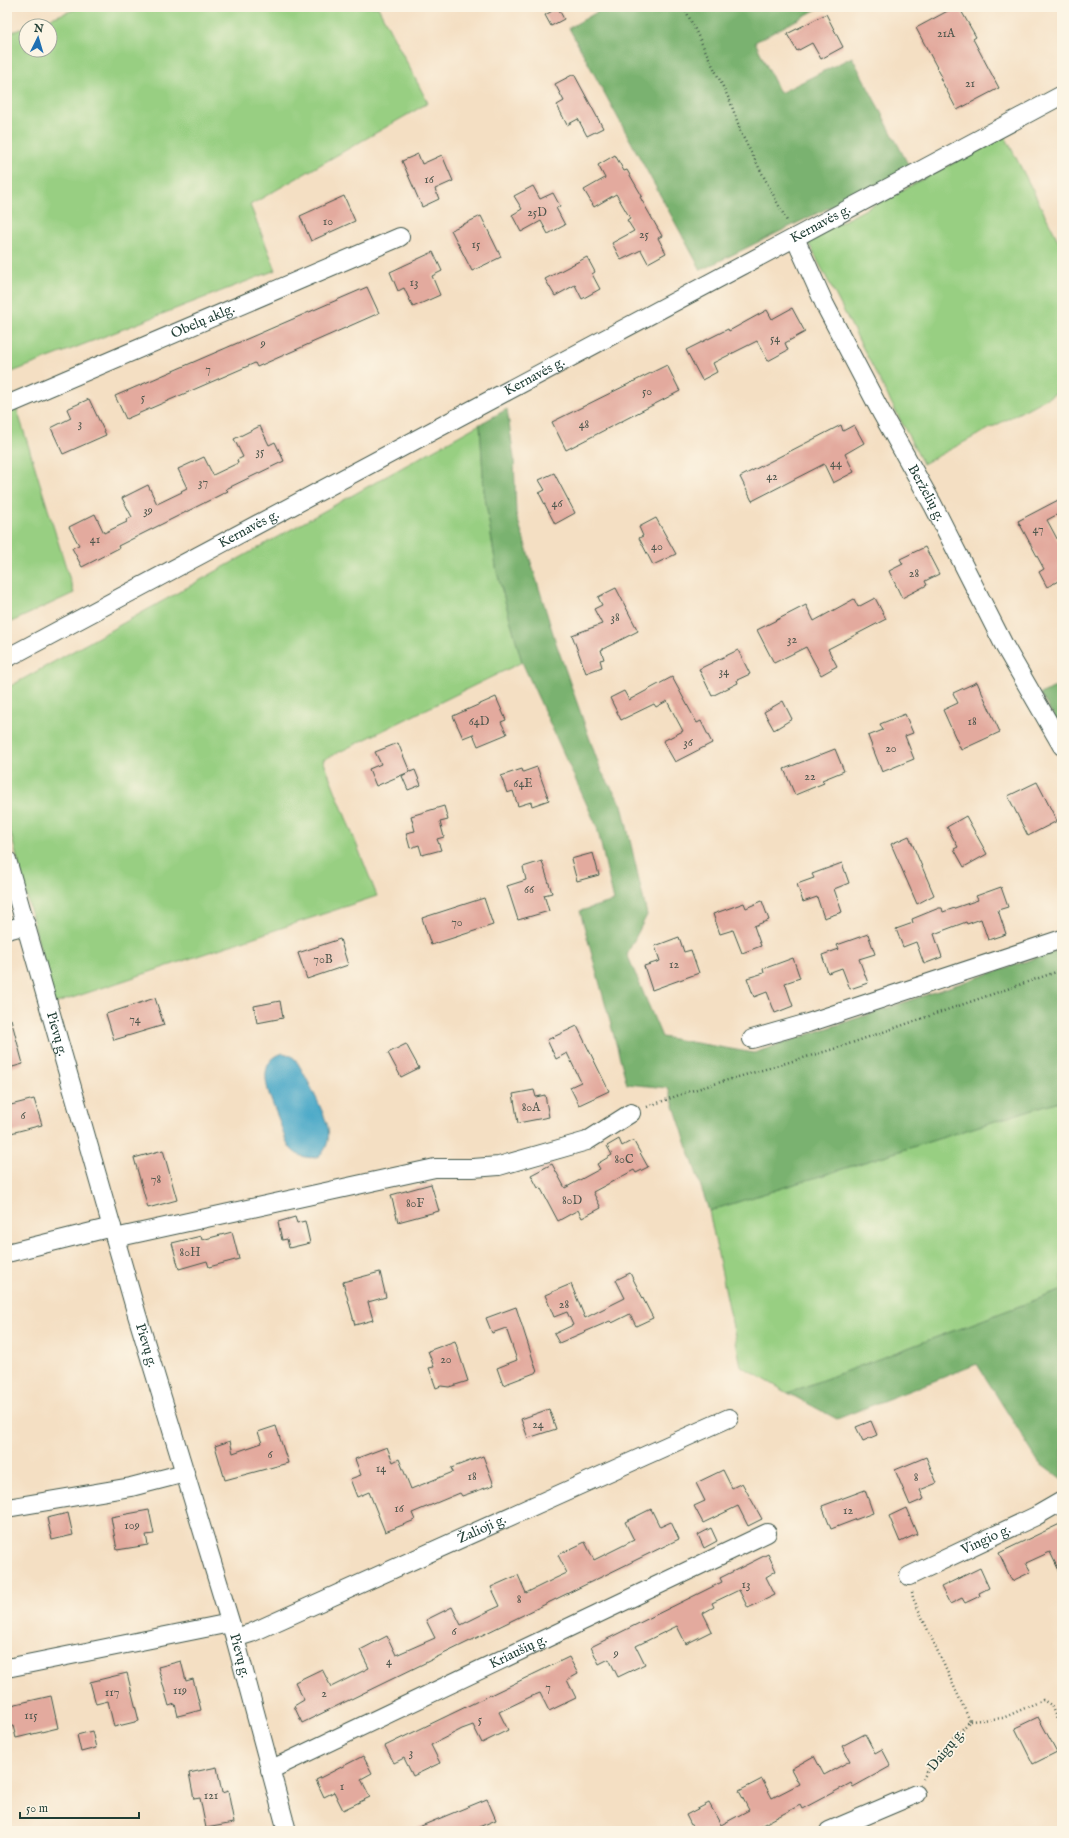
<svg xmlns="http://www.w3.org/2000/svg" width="1069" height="1838" viewBox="0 0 1069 1838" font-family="'IM FELL English',serif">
<rect width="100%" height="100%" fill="#fcf5e5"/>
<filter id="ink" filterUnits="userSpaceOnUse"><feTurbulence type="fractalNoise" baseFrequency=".025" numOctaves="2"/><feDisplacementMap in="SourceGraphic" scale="8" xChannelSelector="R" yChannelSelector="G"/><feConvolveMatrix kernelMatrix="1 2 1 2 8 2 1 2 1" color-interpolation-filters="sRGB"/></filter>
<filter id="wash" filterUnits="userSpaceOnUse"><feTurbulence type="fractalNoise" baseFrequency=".012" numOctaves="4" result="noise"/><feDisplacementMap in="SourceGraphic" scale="16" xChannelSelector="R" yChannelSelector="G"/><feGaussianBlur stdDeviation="0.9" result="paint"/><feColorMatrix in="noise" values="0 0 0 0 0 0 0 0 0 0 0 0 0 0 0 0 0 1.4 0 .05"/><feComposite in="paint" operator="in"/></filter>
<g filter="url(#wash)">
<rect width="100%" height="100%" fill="#f4dfc3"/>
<g fill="#98cf82" stroke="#5c865b">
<polygon points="82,7 378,7 428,103 250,205 276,270 7,374 7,34 26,27 26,50 50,50 50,26 29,26"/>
<polygon points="1005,136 1062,248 1062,390 923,464 807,240"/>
<polygon points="7,377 74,593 7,624"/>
<polygon points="480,424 484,491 497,572 522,662 323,760 377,896 54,1004 7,818 7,688"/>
<polygon points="1062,1100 1062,1290 788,1393 741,1366 709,1211"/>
</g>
<g fill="#7ab270" stroke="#4c7852">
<polygon points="606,7 821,7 755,42 780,93 852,57 910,168 701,270 569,28"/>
<polygon points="507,409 514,458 516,514 556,643 601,771 622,805 647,915 627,954 662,1037 754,1053 1062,949 1062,1100 709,1211 668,1088 627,1084 580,911 614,901 597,827 522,662 497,572 484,491 480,424"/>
<polygon points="1062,684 1062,730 1040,694"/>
<polygon points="1062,1290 1062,1480 1039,1463 977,1364 837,1419 788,1393"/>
</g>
<path fill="#49a8c8" stroke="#34727e" d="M283,1053C287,1054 291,1055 294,1058C301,1065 327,1118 328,1128C330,1139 327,1149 319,1157C309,1159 298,1157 291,1149C285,1141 282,1129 279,1120C271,1099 252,1063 283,1053Z"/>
<g id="blocks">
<g fill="#e3aa9e">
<polygon points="955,7 959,7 976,37 973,39 999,88 957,110 940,78 942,77 916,28"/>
<polygon points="558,8 564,19 551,26 545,15"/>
<polygon points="826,14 843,47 821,59 812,43 797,51 787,34"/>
<polygon points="574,74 603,128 587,136 578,119 567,125 557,105 564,101 555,84"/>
<polygon points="418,154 422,164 442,155 453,181 435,189 439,199 422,207 402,161"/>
<polygon points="615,155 624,171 627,170 642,196 640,197 662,236 658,238 666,253 648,263 641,250 621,260 612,243 634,231 627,220 630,218 616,194 594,207 584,190 605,178 598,165"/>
<polygon points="533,186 540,199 553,193 560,206 556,208 565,225 548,234 541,221 521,232 512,215 522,209 514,196"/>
<polygon points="344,196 355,221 311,241 300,216"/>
<polygon points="481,216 501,257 472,271 451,230"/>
<polygon points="433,252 442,271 432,276 440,295 413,307 404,288 398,291 390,272"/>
<polygon points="587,257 595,272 592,274 600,289 582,299 575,285 555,296 545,279"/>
<polygon points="367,287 379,313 257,367 255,363 126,419 115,396"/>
<polygon points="792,308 805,332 785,343 788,350 768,361 757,341 713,363 717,372 702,380 686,350 728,329 729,331 767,310 772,319"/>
<polygon points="667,365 680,391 566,450 552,422"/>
<polygon points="89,399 106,435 63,454 51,428 71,418 67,409"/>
<polygon points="841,425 843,431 854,425 864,443 845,454 854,472 833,483 824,464 752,501 740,477"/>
<polygon points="260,426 269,445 275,442 284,461 226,489 228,491 118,546 119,548 82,567 72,548 79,545 69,527 95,514 104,533 127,522 126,520 132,517 122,498 148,485 157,504 182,492 181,491 187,488 178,469 204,457 213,475 238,463 237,460 243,457 234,439"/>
<polygon points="554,473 575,513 555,524 539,493 545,490 539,480"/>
<polygon points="1062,498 1062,512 1047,520 1062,548 1062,579 1047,587 1039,572 1044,569 1018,521"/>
<polygon points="656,518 676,554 653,565 639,538 643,536 639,527"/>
<polygon points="925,547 939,574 925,581 927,585 902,598 889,571 903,564 900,559"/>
<polygon points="616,588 638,631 601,650 604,659 600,660 602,667 586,673 572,635 602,624 594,609 602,605 598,597"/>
<polygon points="875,598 886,619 828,649 837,666 821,675 806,647 774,663 757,630 806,605 814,621 854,599 858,607"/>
<polygon points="738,650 750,674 737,680 738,683 712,696 699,669"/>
<polygon points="672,677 697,723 701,721 712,743 675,762 663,741 683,731 667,701 656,707 654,704 621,720 610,698 624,691 629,700"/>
<polygon points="977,682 1000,732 961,750 943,710 958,703 953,693"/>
<polygon points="496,697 506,720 501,722 507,734 478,746 473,734 463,738 453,716"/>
<polygon points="783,701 792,719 774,730 764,712"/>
<polygon points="905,714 913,733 905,736 914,759 882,772 868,736 883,730 880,724"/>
<polygon points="398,743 410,772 415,770 421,785 408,790 402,776 409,772 376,786 369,769 381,764 375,752"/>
<polygon points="835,749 844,771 822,780 824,783 795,795 784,769"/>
<polygon points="537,767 549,800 532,806 531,802 518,806 513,791 507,793 501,776 522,769 523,772"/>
<polygon points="1037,782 1057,821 1028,836 1008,796"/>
<polygon points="444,806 448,820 440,822 444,837 437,839 441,850 422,855 419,845 410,848 406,833 415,831 411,816"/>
<polygon points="966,816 987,854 964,867 954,849 958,847 947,827"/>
<polygon points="909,836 934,895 917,904 891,844"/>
<polygon points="593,853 599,875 577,881 571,859"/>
<polygon points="542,861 552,893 544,895 549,911 518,920 507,886 526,880 523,867"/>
<polygon points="842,863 849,883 834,889 842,912 824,918 817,897 803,902 797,884 814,878 812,874"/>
<polygon points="1001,887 1008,907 998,910 1006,934 988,940 981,919 967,924 966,922 934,934 942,957 924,964 916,942 903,947 896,929 913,923 912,919 939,908 942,908 943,912 978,900 976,896"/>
<polygon points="484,898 493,925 431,945 422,918"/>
<polygon points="762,901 769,920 754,926 761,946 742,953 733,930 720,934 713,914 744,903 746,908"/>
<polygon points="868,934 875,954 859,959 868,983 850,989 842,968 828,973 822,955 839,949 837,945"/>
<polygon points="679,937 684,952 691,950 699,973 652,990 644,966 660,961 655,946"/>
<polygon points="340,939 348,965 307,979 298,953"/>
<polygon points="793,958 800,978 785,983 793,1006 775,1013 767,992 754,997 747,978 764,973 763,969"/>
<polygon points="155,998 164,1025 114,1040 106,1014"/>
<polygon points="280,1001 283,1018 257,1023 254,1006"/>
<polygon points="11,1019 23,1064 9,1068 7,1061 7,1020"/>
<polygon points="577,1026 609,1091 579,1105 570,1087 581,1082 567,1053 556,1059 547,1040"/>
<polygon points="406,1044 419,1068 401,1077 388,1053"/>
<polygon points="534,1090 536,1097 545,1095 549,1117 518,1123 513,1094"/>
<polygon points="34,1099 42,1125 7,1134 7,1106"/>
<polygon points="619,1139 622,1146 633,1140 648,1167 636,1173 634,1170 593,1192 601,1208 582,1218 578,1210 558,1221 540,1187 538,1188 531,1175 552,1164 565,1188 600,1169 597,1164 612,1155 607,1146"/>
<polygon points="163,1150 177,1200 148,1208 134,1158"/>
<polygon points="431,1184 439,1211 398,1222 391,1195"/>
<polygon points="295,1217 297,1223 305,1221 310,1243 289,1248 287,1239 282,1240 278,1222"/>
<polygon points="232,1232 239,1259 209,1267 207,1261 179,1269 172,1243 201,1236 202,1240"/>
<polygon points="380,1272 386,1297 368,1302 373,1320 355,1325 343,1282"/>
<polygon points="630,1273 653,1318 636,1326 630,1314 612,1323 610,1321 559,1343 554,1334 573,1325 567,1312 554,1317 545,1295 571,1284 585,1318 625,1298 616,1280"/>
<polygon points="516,1307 537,1372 503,1385 497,1368 517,1360 506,1328 492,1333 486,1318"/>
<polygon points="455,1341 468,1381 449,1387 441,1386 436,1388 429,1368 434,1367 428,1351"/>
<polygon points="549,1409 556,1429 528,1438 521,1419"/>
<polygon points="871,1421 877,1435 863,1441 856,1427"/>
<polygon points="276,1426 288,1463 225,1480 215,1446 230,1441 233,1453 262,1443 258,1432"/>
<polygon points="387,1447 393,1462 399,1459 411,1489 453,1472 451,1468 483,1456 494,1485 462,1496 460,1493 412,1513 415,1520 385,1532 369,1492 357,1497 350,1479 361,1475 355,1459"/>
<polygon points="926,1457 937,1483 920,1490 924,1499 910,1505 895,1470"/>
<polygon points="723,1470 732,1488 742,1483 762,1519 748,1526 738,1506 703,1523 694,1506 705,1501 696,1483"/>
<polygon points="865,1490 873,1513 831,1529 822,1506"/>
<polygon points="906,1508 917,1534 900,1542 889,1516"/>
<polygon points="651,1509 660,1527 671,1522 679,1539 302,1723 294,1706 304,1700 295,1682 322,1669 331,1687 369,1668 360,1650 387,1636 396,1655 435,1638 426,1620 452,1607 461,1625 489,1611 500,1606 491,1587 518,1575 526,1593 556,1578 567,1573 558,1555 585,1542 594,1560 634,1540 625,1522"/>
<polygon points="149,1510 154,1534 146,1535 148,1545 117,1550 111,1517"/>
<polygon points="68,1513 73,1535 52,1540 47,1518"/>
<polygon points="1062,1523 1062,1577 1050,1552 1026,1563 1031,1572 1012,1581 999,1553"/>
<polygon points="711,1528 717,1541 704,1548 698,1535"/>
<polygon points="768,1554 776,1571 766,1577 775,1595 748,1608 739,1590 712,1603 714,1607 703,1613 712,1631 686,1644 677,1626 636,1646 645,1664 618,1677 609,1659 599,1664 591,1647 722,1582 720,1578"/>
<polygon points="980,1568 989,1588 979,1593 980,1596 965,1603 962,1598 950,1604 941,1587"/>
<polygon points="569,1657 578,1674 567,1680 576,1698 549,1711 540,1693 530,1697 499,1712 508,1730 482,1743 473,1725 462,1729 431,1745 440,1763 413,1776 404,1758 394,1763 385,1746"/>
<polygon points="181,1661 186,1681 193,1679 201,1710 178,1716 175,1704 169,1706 158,1667"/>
<polygon points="127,1673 139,1721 114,1727 108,1701 96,1704 90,1682"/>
<polygon points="51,1696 58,1728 16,1738 13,1726 7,1727 7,1706"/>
<polygon points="1038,1717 1057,1752 1033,1764 1015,1728"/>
<polygon points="92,1731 96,1748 81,1752 77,1735"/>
<polygon points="865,1734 875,1753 882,1749 891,1766 853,1787 851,1783 802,1809 800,1805 751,1831 694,1831 686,1815 709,1803 721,1825 749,1810 739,1791 762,1779 772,1798 799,1784 791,1769 814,1756 824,1775 850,1761 842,1746"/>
<polygon points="363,1756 372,1773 361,1779 370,1797 343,1810 334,1792 324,1797 316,1780"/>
<polygon points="217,1767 222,1793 228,1791 234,1823 206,1828 200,1798 194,1799 189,1773"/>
<polygon points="487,1799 496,1820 469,1831 409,1831"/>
</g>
</g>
</g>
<g filter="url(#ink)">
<use href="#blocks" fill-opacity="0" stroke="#3f5549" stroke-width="1"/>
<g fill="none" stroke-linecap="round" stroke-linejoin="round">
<defs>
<g id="street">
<path id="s1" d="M795,238L825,305L881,412L933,505L1005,647L1062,746"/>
<path id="s2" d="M7,405L400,237"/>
<path id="s3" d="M7,658L1062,95"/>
<path id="s4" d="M7,860L137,1315L235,1638L287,1831"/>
<polyline points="7,930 26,925"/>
<polyline points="752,1039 808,1023 1062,939"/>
<polyline points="115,1238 435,1168 473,1168 499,1166 587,1141 631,1113"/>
<polyline points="7,1253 112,1227"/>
<polyline points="7,1508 131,1487 185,1473"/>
<path id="s5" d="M909,1576L1036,1516L1062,1501"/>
<path id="s6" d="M235,1638L251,1633L729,1418"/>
<polyline points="7,1668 230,1623"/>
<path id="s7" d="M270,1770L767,1533"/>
<polyline points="829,1831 916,1794"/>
</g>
</defs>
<use href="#street" stroke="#3f5549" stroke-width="20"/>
<g stroke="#3f5549" stroke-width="2.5" stroke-dasharray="1 3" stroke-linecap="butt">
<polyline points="684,7 730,101 742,135 788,223"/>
<polyline points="647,1107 687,1092 837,1048 1062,970"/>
<path d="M912,1592L913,1598L970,1721C953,1739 934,1757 923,1779"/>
<polyline points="970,1721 1003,1718 1043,1700 1051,1705 1061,1729"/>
</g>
<use href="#street" stroke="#fff" stroke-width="18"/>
</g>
</g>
<g text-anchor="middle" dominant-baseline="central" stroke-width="3.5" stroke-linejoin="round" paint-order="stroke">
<g font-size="12" fill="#50584e">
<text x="946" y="33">21A</text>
<text x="970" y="83">21</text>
<text x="429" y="179">16</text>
<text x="537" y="212">25D</text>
<text x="328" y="221">10</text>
<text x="644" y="234">25</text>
<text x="476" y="244">15</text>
<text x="414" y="282">13</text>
<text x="775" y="338">54</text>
<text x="263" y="343">9</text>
<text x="208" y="369">7</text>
<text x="647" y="391">50</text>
<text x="143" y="397">5</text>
<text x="80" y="423">3</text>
<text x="584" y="424">48</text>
<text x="260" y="451">35</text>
<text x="836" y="463">44</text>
<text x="772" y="476">42</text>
<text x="203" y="482">37</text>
<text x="557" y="503">46</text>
<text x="148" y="510">39</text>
<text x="1038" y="529">47</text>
<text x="95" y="539">41</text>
<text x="657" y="546">40</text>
<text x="914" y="573">28</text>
<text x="615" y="617">38</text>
<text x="792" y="639">32</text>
<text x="724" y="671">34</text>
<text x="479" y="721">64D</text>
<text x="972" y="721">18</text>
<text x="688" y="742">36</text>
<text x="891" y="748">20</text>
<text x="810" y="776">22</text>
<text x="523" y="783">64E</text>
<text x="529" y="889">66</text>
<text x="457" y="922">70</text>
<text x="323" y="959">70B</text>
<text x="674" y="964">12</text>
<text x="135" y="1019">74</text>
<text x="531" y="1107">80A</text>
<text x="23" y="1115">6</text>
<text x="624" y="1159">80C</text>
<text x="156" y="1179">78</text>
<text x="572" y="1200">80D</text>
<text x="415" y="1203">80F</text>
<text x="190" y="1252">80H</text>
<text x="564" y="1304">28</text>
<text x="446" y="1359">20</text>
<text x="538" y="1424">24</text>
<text x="270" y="1454">6</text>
<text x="381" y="1468">14</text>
<text x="472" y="1476">18</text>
<text x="916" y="1477">8</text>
<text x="399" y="1508">16</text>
<text x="848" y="1510">12</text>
<text x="132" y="1525">109</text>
<text x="746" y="1584">13</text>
<text x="519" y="1599">8</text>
<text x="454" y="1631">6</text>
<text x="616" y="1653">9</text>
<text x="389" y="1661">4</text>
<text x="548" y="1687">7</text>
<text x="180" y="1690">119</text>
<text x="112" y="1692">117</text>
<text x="324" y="1693">2</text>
<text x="31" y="1715">115</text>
<text x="480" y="1719">5</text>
<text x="411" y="1752">3</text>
<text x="342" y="1786">1</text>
<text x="211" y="1795">121</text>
</g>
<g font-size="14" fill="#1f3d34" stroke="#fcf5e5">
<text stroke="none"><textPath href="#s3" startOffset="922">Kernavės g.</textPath></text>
<text stroke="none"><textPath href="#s2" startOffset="213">Obelų aklg.</textPath></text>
<text stroke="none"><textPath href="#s3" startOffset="598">Kernavės g.</textPath></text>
<text stroke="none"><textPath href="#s1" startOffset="287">Berželių g.</textPath></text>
<text stroke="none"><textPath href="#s3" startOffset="274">Kernavės g.</textPath></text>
<text stroke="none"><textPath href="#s4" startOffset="181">Pievų g.</textPath></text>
<text stroke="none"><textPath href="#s4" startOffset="505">Pievų g.</textPath></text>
<text stroke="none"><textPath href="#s6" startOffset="270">Žalioji g.</textPath></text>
<text stroke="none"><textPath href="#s5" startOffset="85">Vingio g.</textPath></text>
<text stroke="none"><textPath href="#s7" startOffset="275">Kriaušių g.</textPath></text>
<text stroke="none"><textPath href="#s4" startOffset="829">Pievų g.</textPath></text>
<text transform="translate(946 1750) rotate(-51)">Daigų g.</text>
</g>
</g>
<rect width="1069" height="1838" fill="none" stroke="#fcf5e5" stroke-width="24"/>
<g transform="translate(38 38) rotate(5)"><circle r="19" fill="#fcf5e5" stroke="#a4ab9e"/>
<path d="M0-3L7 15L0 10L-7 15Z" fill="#1f6fb2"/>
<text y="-6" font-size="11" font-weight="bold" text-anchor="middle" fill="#1f3d34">N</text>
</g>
<path d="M20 1812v6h119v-6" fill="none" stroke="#1f3d34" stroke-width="2"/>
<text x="26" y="1812" font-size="12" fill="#1f3d34" stroke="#fcf5e5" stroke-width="3" paint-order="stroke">50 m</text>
</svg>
